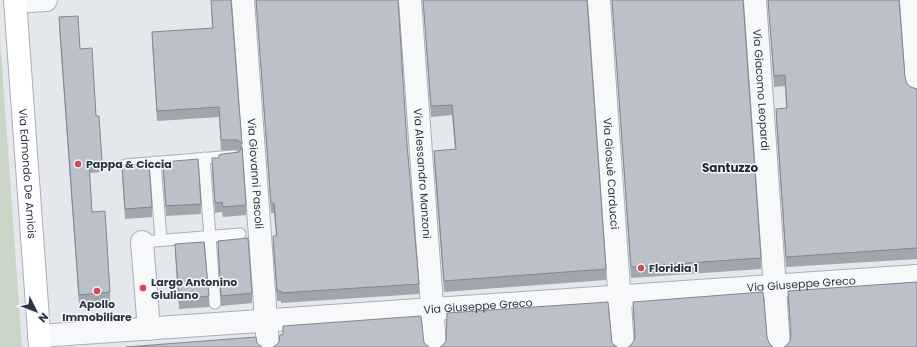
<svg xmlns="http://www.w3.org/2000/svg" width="917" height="347" viewBox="0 0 917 347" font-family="Poppins,sans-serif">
<rect width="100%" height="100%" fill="#e4e7ec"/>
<polygon fill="#c9d6c5" points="0,38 22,347 0,347"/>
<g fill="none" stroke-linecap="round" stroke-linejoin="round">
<defs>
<g id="service">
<polyline points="204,158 215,303"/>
<polyline points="155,162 161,240"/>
<polyline points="125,165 234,156"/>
<polyline points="142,242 240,234"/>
</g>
<g id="minor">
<path id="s1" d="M243,0L268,347"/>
<path id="s2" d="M410,0L435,347"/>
<path id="s3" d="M599,0L623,347"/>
<path id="s4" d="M755,0L779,347"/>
<polyline points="911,0 917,87"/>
<polyline points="16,2 46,0"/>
<polyline points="142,242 149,329"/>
<path id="s5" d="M39,336L917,276"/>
</g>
<g id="secondary">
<path id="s6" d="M15,0L40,347"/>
</g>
</defs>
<use href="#service" stroke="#a9aeb7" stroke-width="13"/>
<use href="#minor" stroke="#a9aeb7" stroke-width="24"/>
<use href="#secondary" stroke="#a9aeb7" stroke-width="24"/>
<use href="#service" stroke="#f7f8fa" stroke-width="11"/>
<use href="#minor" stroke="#f7f8fa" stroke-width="22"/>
<use href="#secondary" stroke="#fff" stroke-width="22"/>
</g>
<g fill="#a1a5ae">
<polygon points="211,0 231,0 246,205 246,215 223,217 222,212 215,213 212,168 212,158 219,158 239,151 238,150 221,150 219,117 157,121 152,42 152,32 212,28"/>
<polygon points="256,0 398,0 407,144 419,284 419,294 281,303 281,301 277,301 273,246 273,236 276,236 274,213 271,213"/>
<polygon points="423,0 587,0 606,269 606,280 444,292 434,161 434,151 455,150 452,115 431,117"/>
<polygon points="612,0 743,0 761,258 761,269 631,278"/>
<polygon points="768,0 899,0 905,77 907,84 911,87 917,89 917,259 786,267 776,120 776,109 786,108 785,86 774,87"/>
<polygon points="59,17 80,49 96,116 102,161 102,172 89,173 92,212 110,292 110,302 79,305 59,27"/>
<polygon points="163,162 201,204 201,214 166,216 163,172"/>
<polygon points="122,165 152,207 152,217 125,219 122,175"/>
<polygon points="218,241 252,293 252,303 221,306 218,251"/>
<polygon points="175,244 209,296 209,307 179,309 175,254"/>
<polygon points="917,282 786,346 790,341 791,338 788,302 788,291"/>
<polygon points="633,302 767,337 769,343 630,346 634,341 635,338 633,313"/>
</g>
<g fill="#bbc0ca" stroke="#83868d">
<polygon points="211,0 231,0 242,144 238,140 221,140 219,107 157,111 152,32 213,28"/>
<polygon points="256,0 398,0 407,144 419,284 281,293 281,291 277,291 273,236 277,236 274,203 271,203"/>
<polygon points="423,0 587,0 606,269 444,281 434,151 456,149 452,105 431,106"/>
<polygon points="612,0 743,0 761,258 631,267"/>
<polygon points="768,0 899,0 905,77 907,84 911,87 917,89 917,248 786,257 776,109 787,108 785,75 774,76"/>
<polygon points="78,16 80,49 92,48 96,116 99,116 102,161 89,162 92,212 105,211 110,292 79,295 59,17"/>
<polygon points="242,147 246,205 223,207 222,202 215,203 212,158 219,158 219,155 222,154 239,152"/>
<polygon points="198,159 201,204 166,206 163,162"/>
<polygon points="149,163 152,207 125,209 122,165"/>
<polygon points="248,238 252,293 221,296 218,241"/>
<polygon points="204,242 209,296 179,299 175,244"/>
<polygon points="917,282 917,347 784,347 786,346 790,341 791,336 788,291"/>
<polygon points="763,292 767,337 769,343 773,347 628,347 630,346 634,341 635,336 633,302"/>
<polygon points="608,302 612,343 617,347 440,347 442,346 446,341 447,313"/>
<polygon points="421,316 424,343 429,347 273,347 275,346 279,342 280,335 283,335 283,326"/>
<polygon points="256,337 257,343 262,347 126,347"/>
</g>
<g fill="#d1495b" stroke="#f4f6f9" stroke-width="1.5">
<circle cx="78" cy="164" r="4"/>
<circle cx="641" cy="268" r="4"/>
<circle cx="143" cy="288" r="4"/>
<circle cx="97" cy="291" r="4"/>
</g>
<g text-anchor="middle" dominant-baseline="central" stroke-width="3" stroke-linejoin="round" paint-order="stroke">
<g font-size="11" fill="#2b3445" stroke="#f4f6f9">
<text stroke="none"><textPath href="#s4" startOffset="90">Via Giacomo Leopardi</textPath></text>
<text stroke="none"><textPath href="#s6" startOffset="174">Via Edmondo De Amicis</textPath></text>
<text stroke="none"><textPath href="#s2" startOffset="174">Via Alessandro Manzoni</textPath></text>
<text stroke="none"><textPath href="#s3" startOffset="174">Via Giosuè Carducci</textPath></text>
<text stroke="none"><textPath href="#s1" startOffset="174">Via Giovanni Pascoli</textPath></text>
<text stroke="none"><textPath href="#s5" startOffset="764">Via Giuseppe Greco</textPath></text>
<text stroke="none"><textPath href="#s5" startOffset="440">Via Giuseppe Greco</textPath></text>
</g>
<g font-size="11" font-weight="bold" fill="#2b3445" stroke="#f4f6f9" text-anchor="start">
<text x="86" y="164">Pappa &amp; Ciccia</text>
<text x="649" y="268">Floridia 1</text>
<text x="151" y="282">Largo Antonino<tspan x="151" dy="13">Giuliano</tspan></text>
<text x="97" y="304" text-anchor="middle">Apollo<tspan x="97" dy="13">Immobiliare</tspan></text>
</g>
<g font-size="12" font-weight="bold" fill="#1d2536" stroke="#f4f6f9">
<text x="730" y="167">Santuzzo</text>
</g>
</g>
<g transform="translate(36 311) rotate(132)" stroke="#f4f6f9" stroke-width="3" paint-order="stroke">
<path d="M0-3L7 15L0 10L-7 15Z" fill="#2b3445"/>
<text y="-6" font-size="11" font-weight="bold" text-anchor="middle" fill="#2b3445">N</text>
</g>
</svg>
